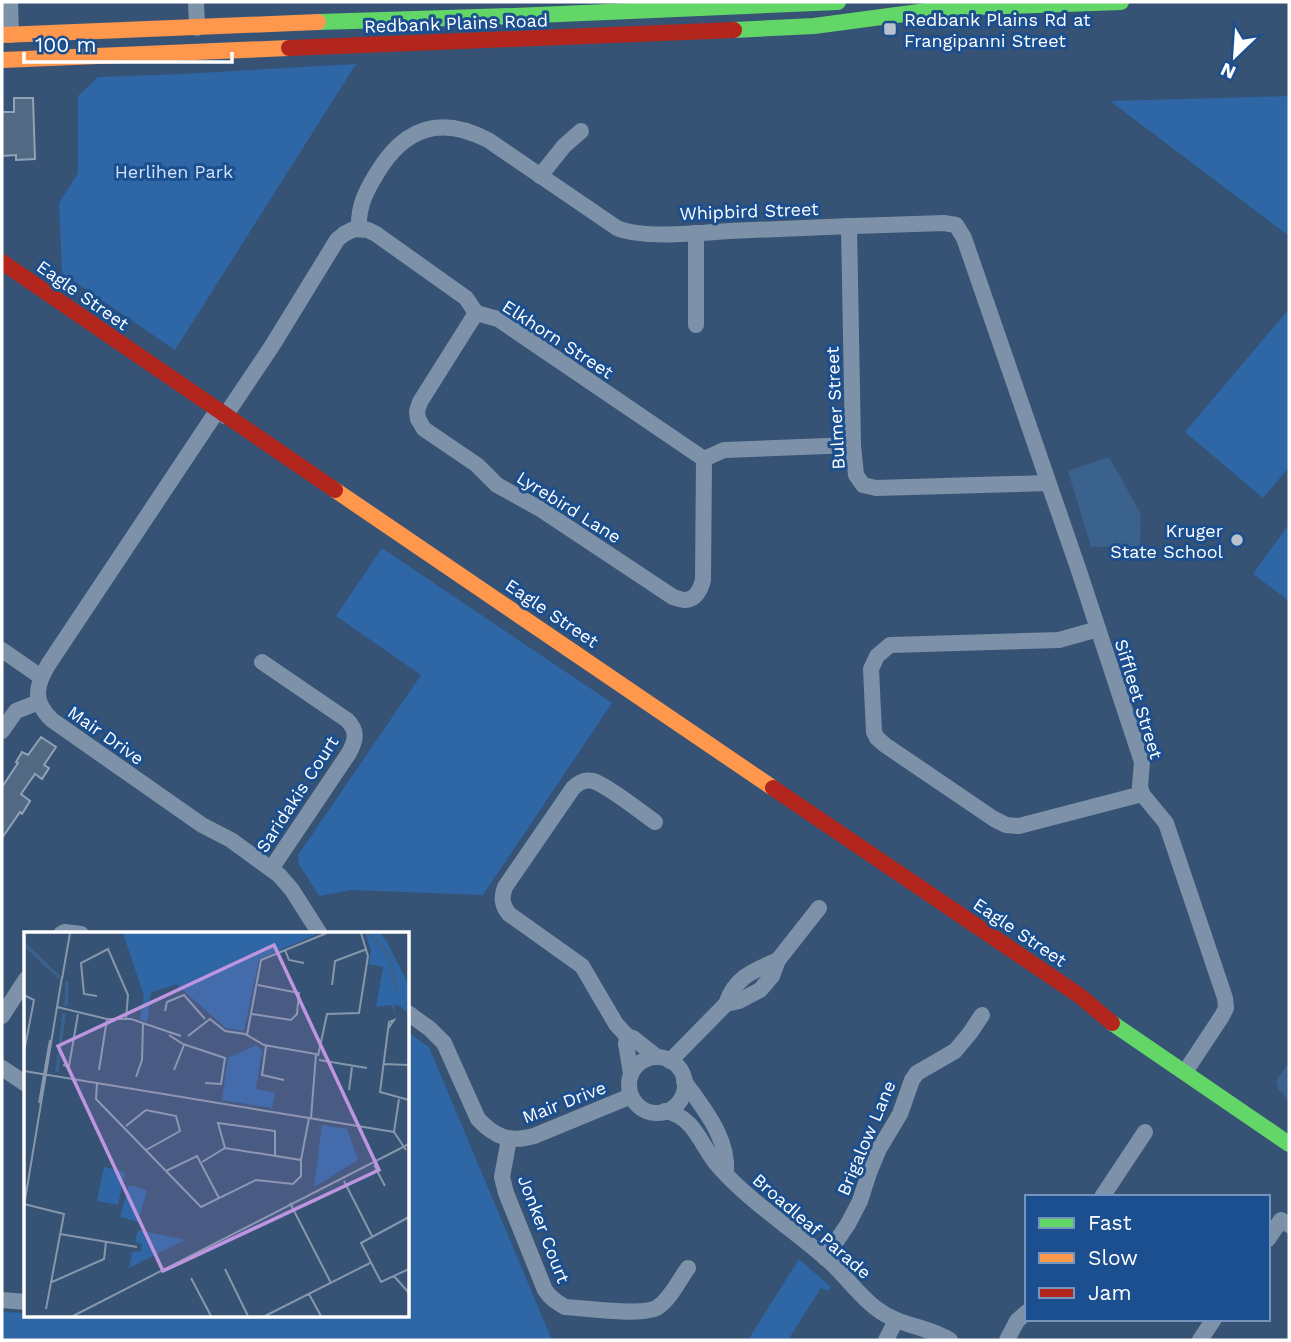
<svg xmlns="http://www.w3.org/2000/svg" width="1291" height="1342" viewBox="0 0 1291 1342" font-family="'Work Sans',sans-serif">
<rect width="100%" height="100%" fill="#365274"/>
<g fill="#2f66a5">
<polygon points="356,64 175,350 62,273 59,203 78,173 78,96 98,77 182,74"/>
<polygon points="1289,96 1289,236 1110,101"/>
<polygon points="1289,309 1289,467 1263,498 1185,432"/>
<polygon points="1289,524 1289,601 1253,574"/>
<polygon points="382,548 612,703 483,895 352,890 319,896 299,864 298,855 421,675 336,616"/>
<polygon points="408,1032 429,1047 552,1340 2,1340 2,1312 26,1313 26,1316 408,1316"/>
<polygon points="799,1259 831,1287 827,1291 821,1288 788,1340 748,1340"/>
</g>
<g fill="#3b618d">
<polygon points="1109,457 1141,514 1140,546 1091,547 1068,471"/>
<polygon points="1289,1063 1289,1100 1278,1089 1276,1080"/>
</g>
<g fill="#526984" stroke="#92a2b6" stroke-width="2">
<polygon points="14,98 33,98 35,159 16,160 16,155 2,156 2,112 14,112"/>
<polygon points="41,737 56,747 44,765 49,768 42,779 35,774 21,794 30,801 22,814 20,812 2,838 2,787 18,763 16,762 22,752 28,755"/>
</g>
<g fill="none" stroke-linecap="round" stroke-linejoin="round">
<g stroke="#7d92a8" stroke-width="16">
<polyline points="10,2 11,35"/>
<polyline points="196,2 197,28"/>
<polyline points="540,176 564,146 581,131"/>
<polyline points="849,226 853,445 856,475 863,485 876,488 1048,483"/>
<path d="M359,228C358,206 366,191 377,173C404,128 440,115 488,140L617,228C642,239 700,233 729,231C801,228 872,225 944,223L956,225L964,238L1078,568L1142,762L1140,786L1142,794L1166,823L1225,998L1226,1008L1222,1016L1185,1072"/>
<path d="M476,313L420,402L417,411L418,419L424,429L477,465L497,485L542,510L673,597C677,598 680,600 684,600C696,601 701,588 703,580L704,459"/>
<polyline points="696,325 696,233"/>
<path d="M217,411L48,665C35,687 33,702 52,720L202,825L231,840L279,875L292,890L320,934"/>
<polyline points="225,416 272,346 337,240 344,234 354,229 368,230 376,234 466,298 476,313 498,319 704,459 724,450 853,445"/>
<polyline points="1098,629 1059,640 890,645 877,656 871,669 874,732 877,738 885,745 994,819 1006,825 1019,826 1142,794"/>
<polyline points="2,650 41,677"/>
<path d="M262,662L347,720C358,731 356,740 349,753L271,869"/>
<polyline points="2,731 16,711 39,702"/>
<path d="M655,822C641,812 607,785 593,781C585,779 579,782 573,788L505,887C501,898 502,905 509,914L582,966L616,1024L627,1036L633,1038L657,1057"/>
<polyline points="61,934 65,932 81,934"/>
<polyline points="726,1004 739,1001 760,990 772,976 778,960 819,908"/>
<path d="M408,1013L430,1029L444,1043L478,1119C495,1137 510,1143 534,1136L631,1096"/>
<polyline points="2,1016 26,979"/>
<polyline points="627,1036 626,1044 631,1073"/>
<circle cx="657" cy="1085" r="28"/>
<path d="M670,1061L726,1004C735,977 753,971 778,960"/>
<polyline points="2,1068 26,1084"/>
<path d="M684,1081C703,1108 729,1138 726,1173"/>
<path d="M665,1111C696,1117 701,1147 719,1167C751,1203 792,1228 828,1260C845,1275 859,1296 877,1309C899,1326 927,1326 950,1340"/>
<path d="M509,1139L502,1177L506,1193L545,1290C550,1298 556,1302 565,1307C585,1308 644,1317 658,1307C671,1298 679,1280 688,1268"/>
<polyline points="1102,1197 1145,1132"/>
<polyline points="1268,1239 1281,1220 1289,1225"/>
<polyline points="825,1258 848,1224 860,1201 869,1173 879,1149 900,1114 912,1080 917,1073 955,1051 970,1033 982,1015"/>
<polyline points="2,1300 26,1302"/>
<polyline points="886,1340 896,1320"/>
<polyline points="1007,1340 1017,1321 1027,1312"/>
<polyline points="1200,1340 1214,1319"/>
</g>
<g stroke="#63d668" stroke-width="16">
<polyline points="318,22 514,16 838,2"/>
<polyline points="734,30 814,26 949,8 1121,2"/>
<polyline points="1112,1023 1289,1144"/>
</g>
<g stroke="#ff974d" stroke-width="16">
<polyline points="2,35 318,22"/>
<polyline points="2,60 289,48"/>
<polyline points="335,490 773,788"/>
</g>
<g stroke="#b3261e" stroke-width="16">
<polyline points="289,48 734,30"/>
<polyline points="2,262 335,490"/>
<polyline points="773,788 1080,996 1112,1023"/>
</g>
</g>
<g fill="#b9c2ce" stroke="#1b4f8f" stroke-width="2.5">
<rect x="883" y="22" width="14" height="14" rx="3.5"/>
<circle cx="1237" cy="540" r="7"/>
</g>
<g text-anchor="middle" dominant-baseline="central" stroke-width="6" stroke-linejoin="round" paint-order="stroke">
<g font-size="18" fill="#fff" stroke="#1b4f8f" text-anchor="start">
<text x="904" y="19">Redbank Plains Rd at<tspan x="904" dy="21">Frangipanni Street</tspan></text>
<text x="1223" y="530" text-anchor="end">Kruger<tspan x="1223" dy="21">State School</tspan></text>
</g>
<g font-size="18" fill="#fff" stroke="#1b4f8f">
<text transform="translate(456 23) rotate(-2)">Redbank Plains Road</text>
<text transform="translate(749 211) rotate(-2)">Whipbird Street</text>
<text transform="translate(83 295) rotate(35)">Eagle Street</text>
<text transform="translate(558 339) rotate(33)">Elkhorn Street</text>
<text transform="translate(835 408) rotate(-93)">Bulmer Street</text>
<text transform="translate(569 507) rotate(32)">Lyrebird Lane</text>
<text transform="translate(552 613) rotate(34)">Eagle Street</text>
<text transform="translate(1139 699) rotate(73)">Siffleet Street</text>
<text transform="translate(106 735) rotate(35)">Mair Drive</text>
<text transform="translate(297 794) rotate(-57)">Saridakis Court</text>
<text transform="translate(1020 932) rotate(34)">Eagle Street</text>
<text transform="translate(564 1102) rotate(-21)">Mair Drive</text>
<text transform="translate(866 1138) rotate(-67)">Brigalow Lane</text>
<text transform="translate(812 1226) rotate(41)">Broadleaf Parade</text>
<text transform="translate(544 1229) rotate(69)">Jonker Court</text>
</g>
<g font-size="18" fill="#cfe3fa" stroke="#1b4f8f">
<text x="174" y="171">Herlihen Park</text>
</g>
</g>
<g transform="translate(24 932)">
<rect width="385" height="385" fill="#365274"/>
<path d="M99,1H296L235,27L220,99L202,96L152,52L127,61L123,90L116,87L120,64ZM341,1H356L363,10L385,53V82L376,74L370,73L371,85L368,73L352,75L359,35L345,32L347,18ZM232,113L238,118L232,157L251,161L248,176L198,168L204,126ZM298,193L323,197L334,228L290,255ZM80,235L101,240L94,273L73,269ZM105,253L123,258L114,290L96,285ZM114,298L161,308L105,336L108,320L118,319L117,312L111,310Z" fill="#2f66a5"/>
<path fill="none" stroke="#3b618d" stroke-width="3.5" d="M345,1L366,25L372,58M0,12L35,45M42,74L43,49M33,140L40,81"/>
<path fill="none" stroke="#8697ac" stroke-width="2" d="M261,18L265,28L280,31M38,47L46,1M308,53L311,29L343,17M0,63L10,68L0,120M73,64L60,62L57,31L84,17L104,63L102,87M33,75L83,87H107L157,104M141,79L143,70L160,63L181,87M228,82L267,88L273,82L275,61L234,53M364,97L370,88L365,90L356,160L385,168M145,103L159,112L201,126L197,152L181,151M223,103L237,28L303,1M164,104L186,87L201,99L221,102L240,113L292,122L287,186M242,114L238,143L260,148M294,124L303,82L335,81L344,24L337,1M295,128L343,136M359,132L385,133M39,133L45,134L54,82M75,138L83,87M150,138L160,113M0,139L370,200L382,218M112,145L118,128L119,92M73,151L72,167L177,275L232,248L269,252L277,244V228M325,158L328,135M15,171L26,108M102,194L122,178L152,184L156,199L122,218M370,200L375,167M201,216L194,191L251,199V223M178,230L201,216L277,228L285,186M350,233L361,254M142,239L173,224L195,266M320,249L348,304M266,271L307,351M0,272L40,282L22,377M0,274L38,45M385,285L337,311L357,350L385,337M36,302L113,315M201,337L224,384M370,344L385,361M167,346L187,384M28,350L80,327L82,310M285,362L297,384M49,384L385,212M241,384L346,331"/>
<path fill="#bd96df" fill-opacity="0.15" stroke="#bd96df" stroke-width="3.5" d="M250,13L355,238L139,339L34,114Z"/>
<rect width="385" height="385" fill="none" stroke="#fff" stroke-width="3.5"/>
</g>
<rect width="1291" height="1342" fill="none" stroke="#ffffff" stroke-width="7"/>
<rect x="1025" y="1195" width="245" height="126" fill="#1b4f8f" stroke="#7695bc" stroke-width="2"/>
<rect x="1039" y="1218" width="35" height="10" fill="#63d668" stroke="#7695bc" stroke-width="2"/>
<text x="1088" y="1230" font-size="21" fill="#ffffff">Fast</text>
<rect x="1039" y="1253" width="35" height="10" fill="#ff974d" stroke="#7695bc" stroke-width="2"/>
<text x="1088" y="1265" font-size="21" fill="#ffffff">Slow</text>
<rect x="1039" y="1288" width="35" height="10" fill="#b3261e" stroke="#7695bc" stroke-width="2"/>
<text x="1088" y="1300" font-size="21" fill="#ffffff">Jam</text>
<g transform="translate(1235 56) rotate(205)" stroke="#1b4f8f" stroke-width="5" paint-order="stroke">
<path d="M0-5L12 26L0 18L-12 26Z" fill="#ffffff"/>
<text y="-10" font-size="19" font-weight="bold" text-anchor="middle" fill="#ffffff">N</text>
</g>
<path d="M24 52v10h208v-10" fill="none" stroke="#ffffff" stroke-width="3.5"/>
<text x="35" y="52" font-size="21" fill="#ffffff" stroke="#1b4f8f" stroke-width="5" paint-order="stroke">100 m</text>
</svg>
